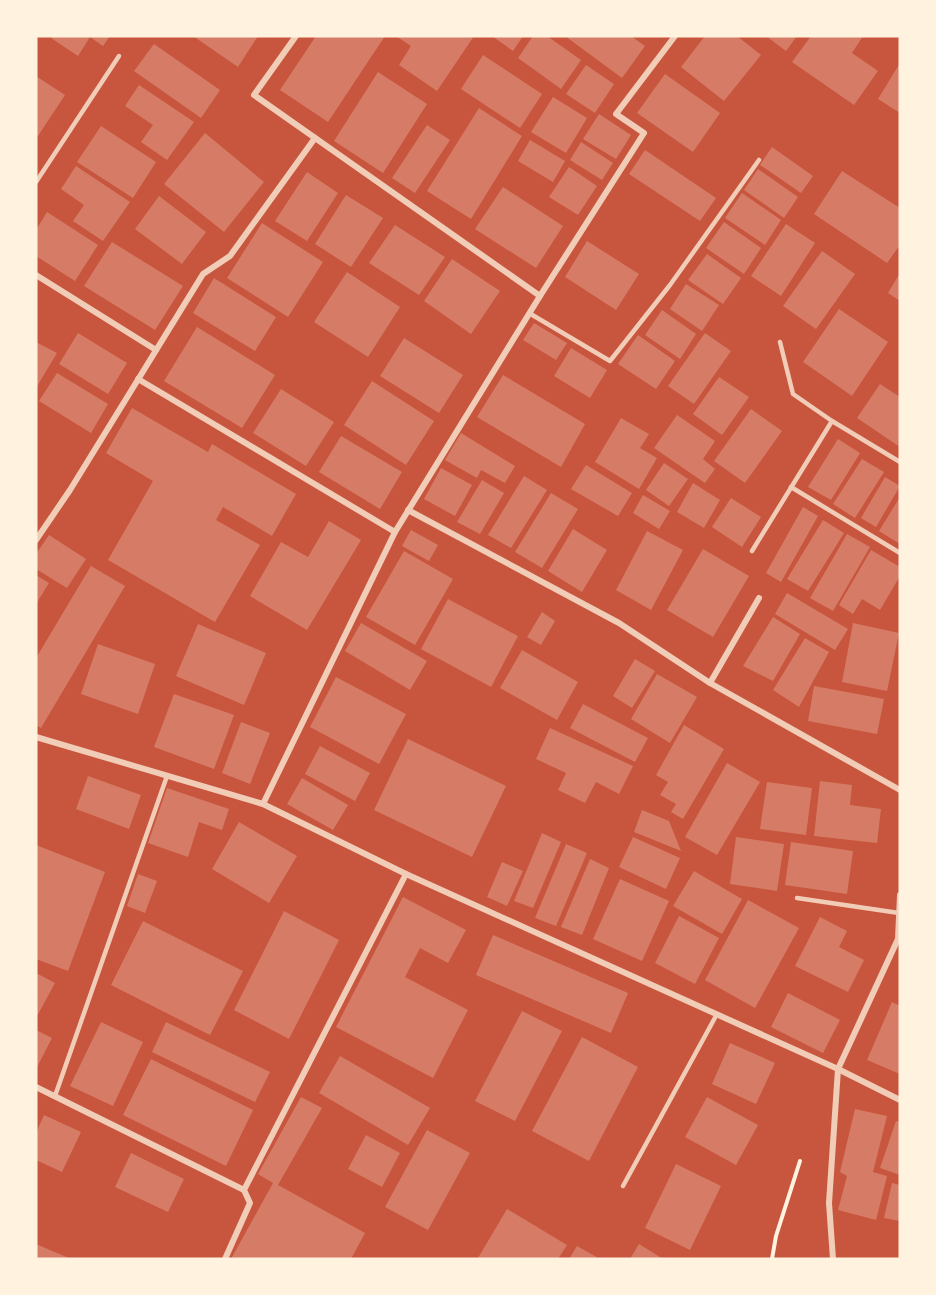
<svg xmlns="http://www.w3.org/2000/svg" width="936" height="1295" viewBox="0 0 936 1295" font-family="'Alegreya Sans',sans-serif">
<rect width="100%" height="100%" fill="#c8553d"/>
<g fill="#d67c66">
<polygon points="52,36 110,36 103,46 90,37 78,56 51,38"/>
<polygon points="193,36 258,36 238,67"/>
<polygon points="316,36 385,36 328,122 280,90"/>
<polygon points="396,36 474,36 437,91 399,65 411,46"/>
<polygon points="492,36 523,36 513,51"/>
<polygon points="533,36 547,36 581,60 561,89 518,58"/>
<polygon points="565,36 631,36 645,46 622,78"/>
<polygon points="705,36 737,36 761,55 724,101 681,67"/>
<polygon points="766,36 797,36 786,51"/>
<polygon points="811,36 863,36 852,53 878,71 854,105 792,62"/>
<polygon points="154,44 220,90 201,118 134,71"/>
<polygon points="483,55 542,94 520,128 461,89"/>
<polygon points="900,63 900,113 878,99"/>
<polygon points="586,65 614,84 595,113 566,94"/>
<polygon points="378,72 427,104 383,173 334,141"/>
<polygon points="665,74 720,113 693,152 637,113"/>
<polygon points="36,76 65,95 36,139"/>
<polygon points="139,85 194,122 167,160 141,142 153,125 125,106"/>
<polygon points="553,97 587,118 566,153 531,132"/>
<polygon points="479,108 522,136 471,219 427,191"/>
<polygon points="599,114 631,135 616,159 583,139"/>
<polygon points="427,125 450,140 415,193 392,178"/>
<polygon points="101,126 156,162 133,198 77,162"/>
<polygon points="205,133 264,182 224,232 164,184"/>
<polygon points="530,140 565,161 553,182 518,161"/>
<polygon points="581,142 613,163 602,180 570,160"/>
<polygon points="772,147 813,176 801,193 760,165"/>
<polygon points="645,150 716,198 700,221 629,174"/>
<polygon points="76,166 130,202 103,241 73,221 84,205 61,189"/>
<polygon points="569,167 597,186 578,215 549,197"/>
<polygon points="758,169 798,197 784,218 744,190"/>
<polygon points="842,171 900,208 900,245 887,263 814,214"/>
<polygon points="307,172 338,193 307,241 275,221"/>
<polygon points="503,187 563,226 536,268 475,229"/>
<polygon points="742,193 781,220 765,245 725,218"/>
<polygon points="346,195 383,218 351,267 315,244"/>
<polygon points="159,196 206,232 182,264 135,229"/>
<polygon points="47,212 98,245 75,281 36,256 36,230"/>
<polygon points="724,222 761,248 744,274 706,248"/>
<polygon points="262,223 323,262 288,317 227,278"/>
<polygon points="786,224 815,243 781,296 751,276"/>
<polygon points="395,225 445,257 419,295 369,263"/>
<polygon points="587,241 639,274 616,310 565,277"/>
<polygon points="112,242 183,286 155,330 84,286"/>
<polygon points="822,251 855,274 816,329 783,306"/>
<polygon points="707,254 741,278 723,304 688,280"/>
<polygon points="452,259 500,291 471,334 424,301"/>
<polygon points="347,272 400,307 368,357 314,322"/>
<polygon points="900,273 900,301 888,293"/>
<polygon points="214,278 276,317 255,351 193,313"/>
<polygon points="686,284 719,305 702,331 670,309"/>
<polygon points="839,309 888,342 852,396 803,362"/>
<polygon points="662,310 696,334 680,359 645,335"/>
<polygon points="534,323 567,343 556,360 523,340"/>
<polygon points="197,327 275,375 242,428 164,381"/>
<polygon points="78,333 127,363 108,394 59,364"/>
<polygon points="705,333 731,351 694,404 668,386"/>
<polygon points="638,335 675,361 656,389 618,364"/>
<polygon points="404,338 463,375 439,413 380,376"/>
<polygon points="36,342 57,353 36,388"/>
<polygon points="571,348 607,370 590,398 554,376"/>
<polygon points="57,373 108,404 91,433 39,401"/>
<polygon points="503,375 585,424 561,467 477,417"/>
<polygon points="719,377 749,397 722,435 693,414"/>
<polygon points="372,381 434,421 406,465 344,425"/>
<polygon points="880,384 900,397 900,447 857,418"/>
<polygon points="281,389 334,422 306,466 253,433"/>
<polygon points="132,408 208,452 212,444 296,494 272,536 223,507 216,520 260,545 215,622 108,560 153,481 106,453"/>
<polygon points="751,409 782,431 745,483 714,461"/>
<polygon points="677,415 715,441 703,459 715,469 705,483 654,448"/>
<polygon points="621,418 649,434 640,448 657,458 639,489 595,462"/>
<polygon points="461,433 515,466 505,483 481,470 477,478 445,460"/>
<polygon points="341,436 402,472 380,509 319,472"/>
<polygon points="838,439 860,453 831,500 808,487"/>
<polygon points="862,459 884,472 855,518 833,504"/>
<polygon points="664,463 688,479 669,506 646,490"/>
<polygon points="586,465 632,493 618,516 571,489"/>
<polygon points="441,468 472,485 455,516 424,499"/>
<polygon points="524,476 547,490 511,548 488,535"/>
<polygon points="885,477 900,486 876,527 861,518"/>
<polygon points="482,480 504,493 480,534 457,522"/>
<polygon points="693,483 720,500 704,528 677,512"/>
<polygon points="551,493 578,509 542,568 515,552"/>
<polygon points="643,495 670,511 659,529 633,513"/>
<polygon points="900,497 900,544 879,531"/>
<polygon points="731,498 761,517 742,547 712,527"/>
<polygon points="803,507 818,516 781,582 766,573"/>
<polygon points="823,520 844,533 808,591 787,579"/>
<polygon points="329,521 361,540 307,630 250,596 281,542 308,557"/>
<polygon points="573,529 607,550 582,592 548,571"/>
<polygon points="411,530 438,545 429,561 402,546"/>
<polygon points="647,531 683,550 651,610 616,590"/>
<polygon points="847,534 870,547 833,611 810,598"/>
<polygon points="49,535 86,559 67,588 36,569 36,554"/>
<polygon points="703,549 749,576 713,637 667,610"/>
<polygon points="871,550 900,567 900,576 880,610 862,599 853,614 839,605"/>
<polygon points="404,551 453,579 415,645 366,617"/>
<polygon points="91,566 125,586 41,728 36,725 36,658"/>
<polygon points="36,575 49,583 36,604"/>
<polygon points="787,593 848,629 835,650 775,614"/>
<polygon points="448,599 518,636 491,687 421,649"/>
<polygon points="542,612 555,621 541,645 527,637"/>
<polygon points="773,617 800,634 773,681 743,666"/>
<polygon points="361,623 427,661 410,690 345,651"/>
<polygon points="853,623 899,633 887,691 842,682"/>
<polygon points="198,624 266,653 244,705 176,676"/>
<polygon points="805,638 829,652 799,707 773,690"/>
<polygon points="98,644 155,664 138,714 81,694"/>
<polygon points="522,650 578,682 557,720 500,688"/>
<polygon points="635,659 655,671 632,708 613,696"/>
<polygon points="657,674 697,697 670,743 631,719"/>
<polygon points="336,677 406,714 379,764 310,727"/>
<polygon points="814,686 884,699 877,734 808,721"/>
<polygon points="174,694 234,715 214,769 154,747"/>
<polygon points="583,704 648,738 635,762 570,728"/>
<polygon points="241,722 270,733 250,784 222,773"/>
<polygon points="684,725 724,749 683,819 671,812 676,804 660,795 668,782 656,775"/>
<polygon points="550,728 633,766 619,794 596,782 585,803 558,790 566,773 536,759"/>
<polygon points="408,739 506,786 472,857 374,810"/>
<polygon points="320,746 370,773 355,801 305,774"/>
<polygon points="727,763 760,782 717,855 685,837"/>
<polygon points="88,776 141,795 129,829 76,809"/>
<polygon points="302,778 348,805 333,830 287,804"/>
<polygon points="820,781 852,785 850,805 881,809 877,843 814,836"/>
<polygon points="767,782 812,788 806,835 760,829"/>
<polygon points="167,788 229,809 222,830 199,822 188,857 148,843"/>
<polygon points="642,810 669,821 681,851 634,832"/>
<polygon points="239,822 297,856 269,903 212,869"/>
<polygon points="542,833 561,842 533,908 514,901"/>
<polygon points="633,837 680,858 666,889 619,867"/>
<polygon points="736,837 784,844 777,891 730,884"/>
<polygon points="791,842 853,851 847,894 785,885"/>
<polygon points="566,844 587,853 556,926 535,918"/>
<polygon points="36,845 105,872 68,971 36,959"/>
<polygon points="590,859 609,868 582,935 561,927"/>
<polygon points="502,862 523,871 507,906 487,897"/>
<polygon points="694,871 742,899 722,934 673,906"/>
<polygon points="138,874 157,881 145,913 127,906"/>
<polygon points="620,879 669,901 642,961 593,939"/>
<polygon points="403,897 466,930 448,963 420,948 405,977 468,1010 433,1078 336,1027"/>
<polygon points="748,900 799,928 755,1008 705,980"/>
<polygon points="284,911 339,940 289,1039 234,1010"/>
<polygon points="679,916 719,938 695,984 655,963"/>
<polygon points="820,917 847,931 839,947 864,960 848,992 795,966"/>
<polygon points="143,921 243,971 210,1035 111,985"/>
<polygon points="493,935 628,993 611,1033 476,975"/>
<polygon points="36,973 55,983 36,1018"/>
<polygon points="788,993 840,1020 823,1053 771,1027"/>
<polygon points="892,1002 900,1006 900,1074 867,1060"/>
<polygon points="522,1011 562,1031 515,1121 475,1101"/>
<polygon points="101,1022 143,1042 113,1106 70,1086"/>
<polygon points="166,1022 270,1072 255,1102 152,1052"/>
<polygon points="36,1030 52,1038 36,1069"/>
<polygon points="582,1037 638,1067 589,1161 532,1131"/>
<polygon points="730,1043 775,1063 756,1104 712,1084"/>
<polygon points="340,1056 430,1108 408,1145 319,1093"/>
<polygon points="151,1059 253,1110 226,1166 123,1115"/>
<polygon points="301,1097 322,1108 278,1185 365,1233 351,1259 231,1259 273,1183 258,1174"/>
<polygon points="707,1097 758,1125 736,1165 685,1137"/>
<polygon points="855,1109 887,1116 873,1172 887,1176 876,1220 838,1210 847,1176 840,1172"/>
<polygon points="44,1115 81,1132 62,1172 36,1160 36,1133"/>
<polygon points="896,1121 900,1122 900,1175 880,1168"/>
<polygon points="427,1130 470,1153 428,1230 385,1207"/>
<polygon points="366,1135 400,1153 382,1187 348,1169"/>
<polygon points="131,1153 184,1179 168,1212 115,1187"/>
<polygon points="676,1164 721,1186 690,1250 645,1228"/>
<polygon points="892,1183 900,1185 900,1221 884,1218"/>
<polygon points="507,1209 567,1245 558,1259 478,1258"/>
<polygon points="36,1244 71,1259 36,1259"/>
<polygon points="639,1244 663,1259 630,1259"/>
<polygon points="577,1246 600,1259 569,1259"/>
</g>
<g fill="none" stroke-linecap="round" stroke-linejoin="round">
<polyline stroke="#fff3e0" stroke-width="4" points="772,1259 776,1236 800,1161"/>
<g stroke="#f1ccb7" stroke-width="4.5">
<polyline points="36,182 119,56"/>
<polyline points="529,313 610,361 670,285 759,160"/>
<polyline points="832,421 900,462"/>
<polyline points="791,487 900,553"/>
<polyline points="752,551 832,421 793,394 780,342"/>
<polyline points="797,898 899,913"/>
<polyline points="55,1096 167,776"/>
<polyline points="623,1186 717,1014"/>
</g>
<g stroke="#f1ccb7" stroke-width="6">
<polyline points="296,36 254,95 540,296"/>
<polyline points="36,275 156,350"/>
<polyline points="138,379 395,532"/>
<polyline points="408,510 619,623 710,683 900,790"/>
<polyline points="36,540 70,490 203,274 230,256 315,138"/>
<polyline points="710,683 759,598"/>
<polyline points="36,737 263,804 406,874 838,1069 900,1100"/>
<polyline points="263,804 395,532 540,296 644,133 616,114 675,36"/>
<polyline points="36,1087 244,1190"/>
<polyline points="225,1259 250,1203 244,1190 406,874"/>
<polyline points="833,1259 829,1203 838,1069 898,939 900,895"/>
</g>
</g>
<rect width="936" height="1295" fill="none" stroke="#fff3e0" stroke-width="75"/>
</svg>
